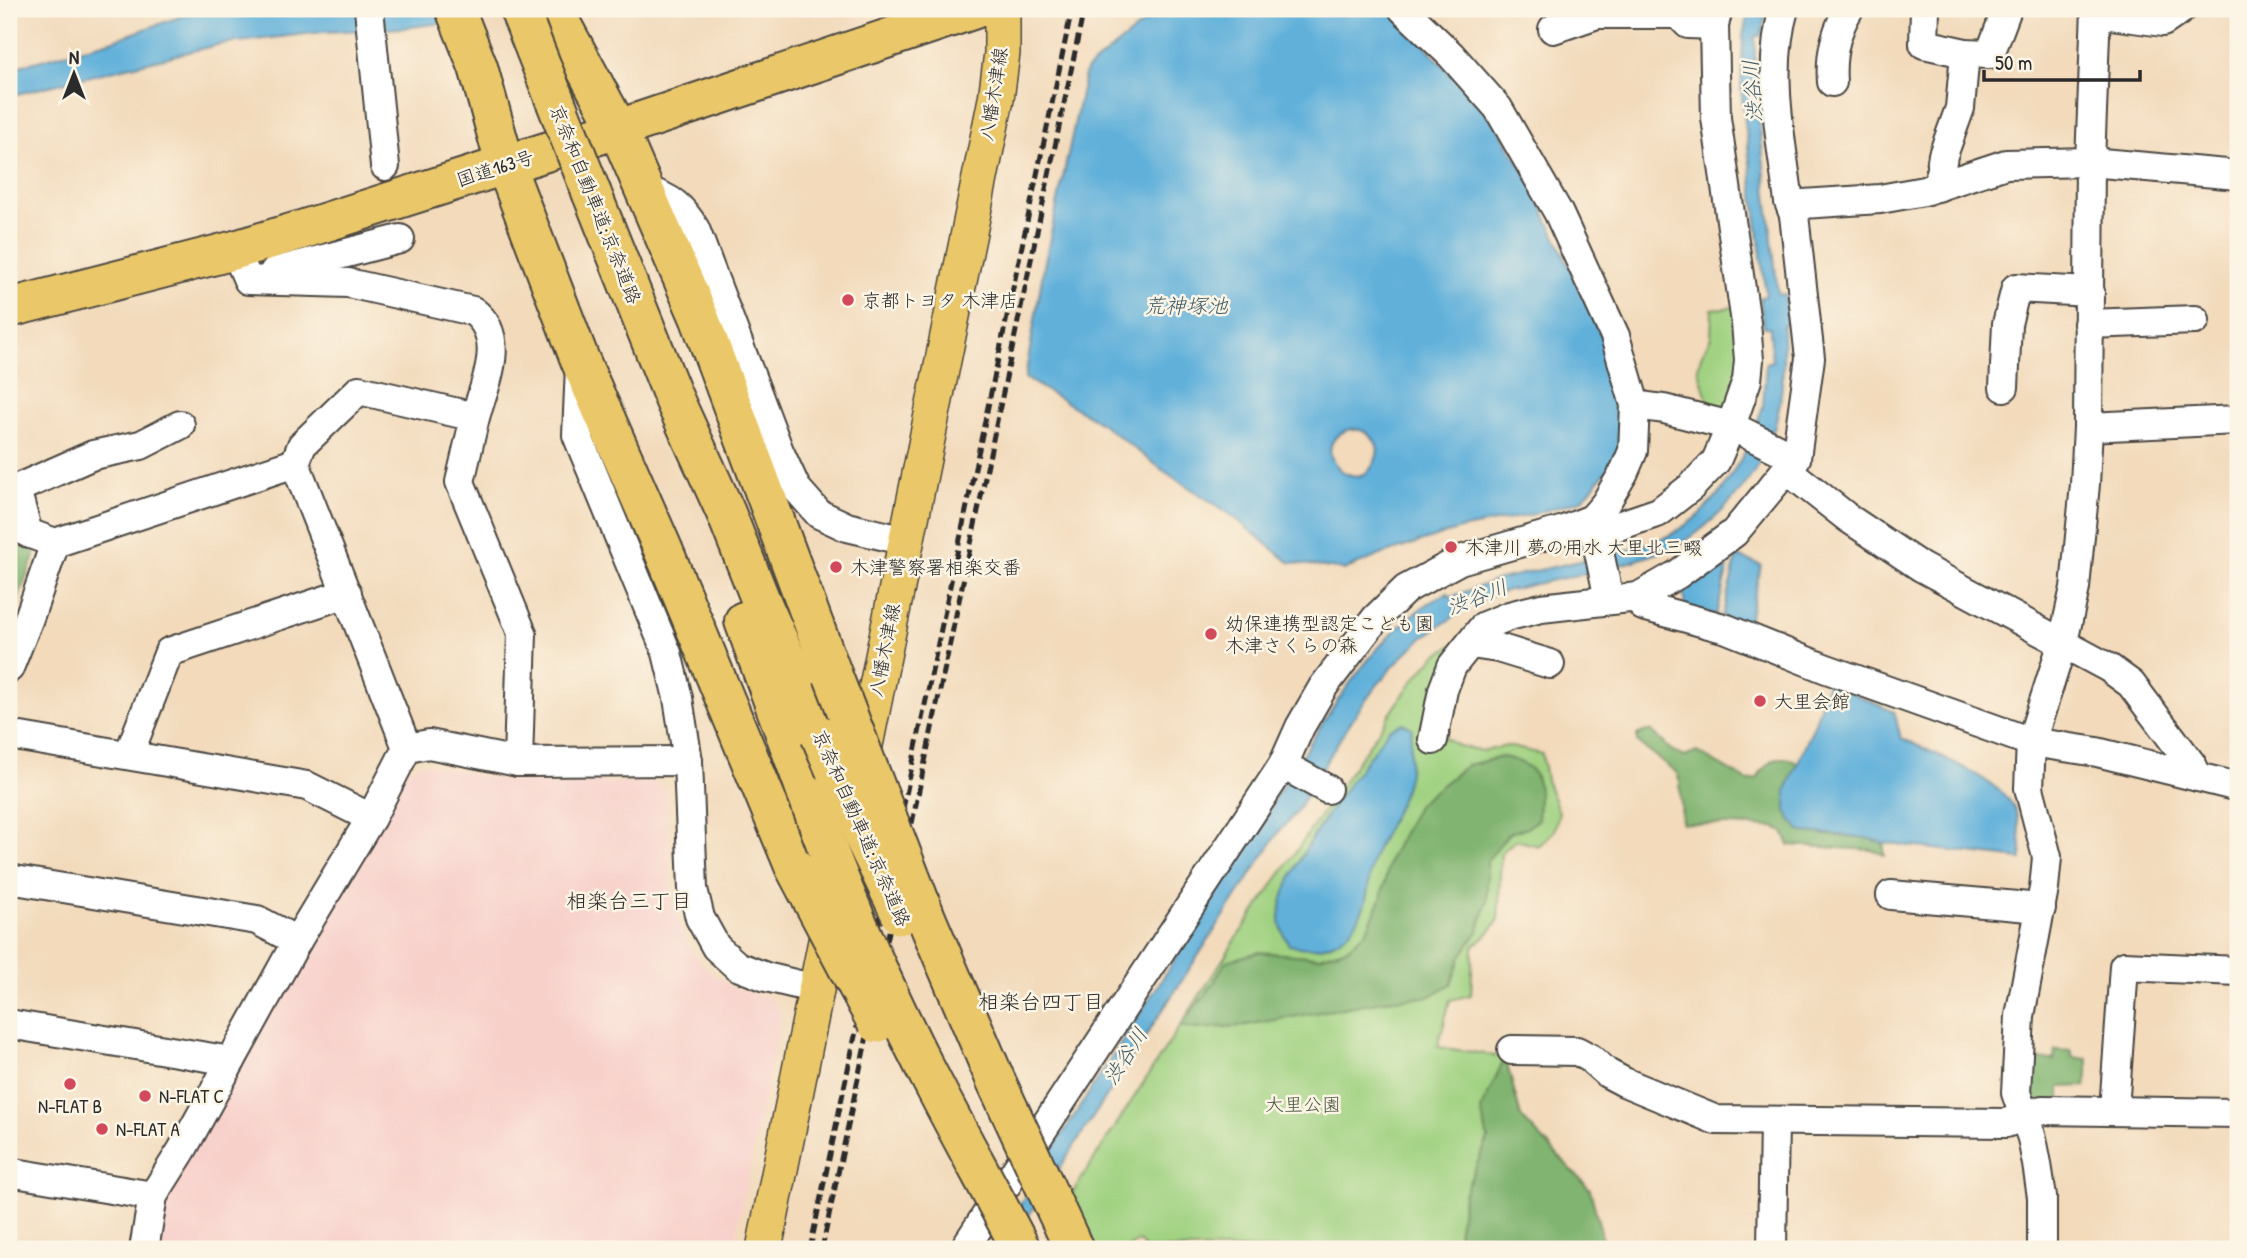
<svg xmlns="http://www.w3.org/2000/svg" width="2247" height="1258" viewBox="0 0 2247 1258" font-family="'Patrick Hand','Klee One',sans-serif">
<rect width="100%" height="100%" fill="#fcf5e5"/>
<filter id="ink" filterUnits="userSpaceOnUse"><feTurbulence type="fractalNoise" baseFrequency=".0143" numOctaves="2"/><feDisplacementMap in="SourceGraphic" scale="14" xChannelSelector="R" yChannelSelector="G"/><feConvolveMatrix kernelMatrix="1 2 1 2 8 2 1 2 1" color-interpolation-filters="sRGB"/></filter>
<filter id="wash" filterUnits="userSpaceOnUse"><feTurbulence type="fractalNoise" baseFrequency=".00686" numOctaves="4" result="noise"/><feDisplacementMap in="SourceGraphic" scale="28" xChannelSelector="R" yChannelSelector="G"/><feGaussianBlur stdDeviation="1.57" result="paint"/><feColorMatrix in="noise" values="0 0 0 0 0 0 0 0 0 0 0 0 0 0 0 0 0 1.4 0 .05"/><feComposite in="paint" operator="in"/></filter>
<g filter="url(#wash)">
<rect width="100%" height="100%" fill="#f2dabb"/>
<polygon fill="#f7d0ca" points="422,763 507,781 656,783 666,792 672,896 683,936 700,962 711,973 735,988 772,999 781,1014 733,1249 153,1249 161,1198 409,769"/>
<g fill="#a1d282" stroke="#667e56" stroke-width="2">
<polygon points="1736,307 1742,354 1731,418 1710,409 1698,368 1701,356 1711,337 1712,309"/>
<polygon points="1464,638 1445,738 1459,746 1483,751 1507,746 1542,754 1546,780 1559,812 1554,831 1539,846 1516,840 1501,853 1498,921 1483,939 1473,946 1471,995 1450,1000 1438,1047 1505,1057 1521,1117 1464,1194 1456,1249 1145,1249 1139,1241 1126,1249 1093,1249 1071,1195 1238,936 1412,682 1435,656"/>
</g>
<g fill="#80b470" stroke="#56704e" stroke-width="2">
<polygon points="9,517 14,529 32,545 35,554 9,624"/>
<path d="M1646,731H1652L1670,749L1684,757L1697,752L1748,781L1757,779C1766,763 1781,750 1798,764L1786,790L1824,835L1867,837L1883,843L1885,855L1871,850L1789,845L1783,832L1774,827L1682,823L1680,782L1677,773L1637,742V735Z"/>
<path d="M1502,757C1543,764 1540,783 1538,819L1527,828L1509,833L1487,861V902L1478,931L1461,956L1451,984L1429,997L1394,999L1241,1026L1196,1029L1180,1026L1213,984L1226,961L1259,952L1319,957L1347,948L1366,932L1381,899L1390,858L1418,804L1467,765Z"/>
<polygon points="2055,1050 2072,1051 2072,1057 2088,1059 2086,1086 2060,1087 2060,1104 2038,1103 2025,1092 2027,1059 2054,1060"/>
<polygon points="1505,1057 1521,1117 1590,1189 1605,1249 1456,1249 1464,1194 1488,1139 1481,1110"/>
</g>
<g fill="#60b0da" stroke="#466e82" stroke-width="2" fill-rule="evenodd">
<polygon points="202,9 599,9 587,11 502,15 404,28 323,32 221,44 9,96 9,69 114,40"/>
<path d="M1161,9H1392L1496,124L1531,183L1606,347L1627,418L1617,458L1582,500L1530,515L1460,529L1383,554L1344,570L1289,562L1231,515L1164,471L1101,423L1025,378L1044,266L1086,70ZM1350,429C1368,428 1384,443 1375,461C1357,502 1301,446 1350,429Z"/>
<path d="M1749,9H1767L1761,36H1755V84L1778,294H1785L1788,325H1783C1785,403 1780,453 1722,511C1709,523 1692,539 1675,546C1623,569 1565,576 1510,590C1491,594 1473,603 1455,610L1457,615C1443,624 1428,632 1417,643C1364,689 1331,755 1295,814L1280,830L1007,1249H994L1049,1155L1270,811L1276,796C1320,730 1375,625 1448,593L1451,597L1500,579L1637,548L1671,535L1697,517L1720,493L1747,449L1763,406L1766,363L1772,361L1770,327H1763L1760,297L1766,296L1741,89L1743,35Z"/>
<polygon points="1737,556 1761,565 1748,624 1722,617"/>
<polygon points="1728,567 1716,615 1685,607 1682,583 1699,579"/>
<path d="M1828,682L1894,712L1901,738C1930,752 2003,780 2015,810C2021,825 2020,843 2022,859L1883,843C1857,833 1827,836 1799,831L1786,811V790L1815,723Z"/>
<path d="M1403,723L1412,728C1410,743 1411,757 1409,771C1405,801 1385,828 1374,856C1368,873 1370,893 1363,909C1350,942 1322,954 1289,945C1285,937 1280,929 1280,920C1277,872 1360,770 1389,729Z"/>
</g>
</g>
<g filter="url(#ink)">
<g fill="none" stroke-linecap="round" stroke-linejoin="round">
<defs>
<g id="minor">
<polyline points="369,9 385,166"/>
<path d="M1784,9C1766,71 1781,139 1789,202L1794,215"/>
<polyline points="1925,9 1924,44 1965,53 1990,54 2007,9"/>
<polyline points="2096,13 2163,22 2182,9"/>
<polyline points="1553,29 1597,14 1678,14 1688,24 1714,25"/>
<path d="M1832,82C1830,55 1835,32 1849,9"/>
<polyline points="1938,187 1943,155 1960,108 1965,53"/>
<path d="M646,190C671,199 681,205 695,229L779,451L796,488L819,514L847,527L906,541"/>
<path d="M235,250L248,280L348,283L473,311C508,337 485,384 475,417"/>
<polyline points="274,272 400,239"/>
<polyline points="2088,324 2195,320"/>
<polyline points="580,366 577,435 667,653 678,698 688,761 693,889 700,918 716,947 737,966 766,977 816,989"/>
<polyline points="2004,387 2007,324 2016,288 2090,292"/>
<polyline points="1635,405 1664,409 1731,426 1796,458"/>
<polyline points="2088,427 2238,420"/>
<polyline points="1787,470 1848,518 1921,567 2109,668 2131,684 2192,765 2198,777"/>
<polyline points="1592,519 1609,599"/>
<polyline points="1596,531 1618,526 1659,512 1691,487 1716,461 1731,426 1747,380 1749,360 1746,323 1716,118 1714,25 1718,9"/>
<polyline points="55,543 28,533 16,489 93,455 141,445 180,425"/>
<polyline points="1638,597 1643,606 1727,629 1824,668 2031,742 2097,752 2238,787"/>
<polyline points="1471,644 1498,648 1550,664"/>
<polyline points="9,668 29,618 55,543 295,463"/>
<polyline points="9,735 307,786 371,818"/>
<polyline points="1433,740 1443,690 1452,666 1484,626 1509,616 1541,608 1638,597 1678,574 1734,533 1796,458 1810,358 1794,215 1803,204 1880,199 1924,191 2006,164 2090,162 2238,175"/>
<polyline points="407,748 429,744 518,762 688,761"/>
<polyline points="129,754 169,652 347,593"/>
<polyline points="1283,765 1327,789"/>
<polyline points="9,879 257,920 297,941"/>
<polyline points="1891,895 2041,908"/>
<polyline points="9,1024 231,1061"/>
<polyline points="1512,1050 1577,1051 1590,1058 1607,1073 1624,1082 1716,1120 2006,1123 2042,1110 2238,1113"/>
<polyline points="2114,1110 2124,966 2238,971"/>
<polyline points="9,1172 153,1196"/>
<polyline points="144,1249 153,1196 182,1150 297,941 371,818 407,748 295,463 302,445 359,390 475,417 460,482 522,633 518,762"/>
<polyline points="964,1249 1283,765 1300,727 1323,687 1376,618 1406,589 1460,560 1564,530 1592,519 1605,504 1624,472 1633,451 1635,405 1615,336 1558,212 1498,108 1451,55 1403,9"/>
<polyline points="1772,1249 1774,1121"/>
<polyline points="2042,1249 2042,1197 2037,1164 2032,1138 2016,1093 2020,1016 2044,888 2047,857 2029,788 2031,742 2063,642 2075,588 2085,484 2088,427 2090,162 2096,9"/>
</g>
<g id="major">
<polyline points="861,765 996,99 1002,53 1002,9"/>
<polyline points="764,1249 831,916"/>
</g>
<g id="highway">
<polyline points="455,9 478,67 505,164 580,360 662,547 794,866"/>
<polyline points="556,9 563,27 618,129 700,319 833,676"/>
<polyline points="592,194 674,399 726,513 761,601 820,735"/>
<polyline points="9,308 235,250 298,231 618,129 975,9"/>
<polyline points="744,621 807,794"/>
</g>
</defs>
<use href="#minor" stroke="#494541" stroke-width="32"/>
<use href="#major" stroke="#494541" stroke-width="38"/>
<use href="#highway" stroke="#494541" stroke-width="42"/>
<use href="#minor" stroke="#fff" stroke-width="28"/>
<use href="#major" stroke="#eac769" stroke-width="35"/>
<use href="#highway" stroke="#eac769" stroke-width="38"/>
<g stroke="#2b2b2b" stroke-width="5" stroke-dasharray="10 5" stroke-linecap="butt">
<polyline points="810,1249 1072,9"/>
<polyline points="822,1249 1084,9"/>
</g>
<defs>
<g id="highway-bridge">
<polyline points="519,9 592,194"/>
<polyline points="833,676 927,920 996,1081 1074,1249"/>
<polyline points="820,735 864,838 901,915"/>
<path d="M807,794C844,896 887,997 938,1093C965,1145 994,1197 1021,1249"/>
<polyline points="794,866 877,1023"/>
</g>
</defs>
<use href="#highway-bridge" stroke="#494541" stroke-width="42" stroke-linecap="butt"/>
<use href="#highway-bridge" stroke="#eac769" stroke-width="38"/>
</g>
</g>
<g fill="#d1495b" stroke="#fcf5e5" stroke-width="2.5">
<circle cx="848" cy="300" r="7"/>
<circle cx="1451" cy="547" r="7"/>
<circle cx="836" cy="567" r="7"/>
<circle cx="1211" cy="634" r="7"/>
<circle cx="1760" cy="701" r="7"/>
<circle cx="70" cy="1084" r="7"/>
<circle cx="145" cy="1096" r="7"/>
<circle cx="102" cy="1129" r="7"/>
</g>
<g text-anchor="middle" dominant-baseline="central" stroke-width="5" stroke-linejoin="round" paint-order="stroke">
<g font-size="19" fill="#2b2b2b" stroke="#fcf5e5">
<text transform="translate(993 94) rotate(-81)">八幡木津線</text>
<text transform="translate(495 168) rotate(-18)">国道163号</text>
<text transform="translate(596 204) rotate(68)">京奈和自動車道;京奈道路</text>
<text transform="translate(884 650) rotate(-79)">八幡木津線</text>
<text transform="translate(862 828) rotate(66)">京奈和自動車道;京奈道路</text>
</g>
<g font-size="19" fill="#2b2b2b" stroke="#fcf5e5" text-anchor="start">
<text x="862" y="300">京都トヨタ 木津店</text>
<text x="1465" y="547">木津川 夢の用水 大里北三畷</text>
<text x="850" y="567">木津警察署相楽交番</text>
<text x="1225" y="623">幼保連携型認定こども園<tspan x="1225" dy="22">木津さくらの森</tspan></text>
<text x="1774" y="701">大里会館</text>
<text x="159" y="1096">N-FLAT C</text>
<text x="70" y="1106" text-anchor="middle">N-FLAT B</text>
<text x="116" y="1129">N-FLAT A</text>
</g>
<g font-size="19" fill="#485541" stroke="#fcf5e5">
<text x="1303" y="1104">大里公園</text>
</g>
<g font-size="21" font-style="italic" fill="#3e5a68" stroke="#fcf5e5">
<text transform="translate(1752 91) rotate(-94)">渋谷川</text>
<text x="1186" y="305">荒神塚池</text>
<text transform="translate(1477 597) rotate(-21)">渋谷川</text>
<text transform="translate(1125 1056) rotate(-57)">渋谷川</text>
</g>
<g font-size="21" fill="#2b2b2b" stroke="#fcf5e5">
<text x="629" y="900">相楽台三丁目</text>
<text x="1041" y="1001">相楽台四丁目</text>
</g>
</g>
<rect width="2247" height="1258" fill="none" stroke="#fcf5e5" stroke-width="35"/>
<g transform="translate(74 74)" stroke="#fcf5e5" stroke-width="5" paint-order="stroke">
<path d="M0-5L12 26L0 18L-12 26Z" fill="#2b2b2b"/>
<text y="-10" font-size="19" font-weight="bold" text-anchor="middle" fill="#2b2b2b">N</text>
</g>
<path d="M1984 70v10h156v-10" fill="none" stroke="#2b2b2b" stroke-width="3.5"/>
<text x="1995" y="70" font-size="21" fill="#2b2b2b" stroke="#fcf5e5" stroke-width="5" paint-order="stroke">50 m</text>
</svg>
